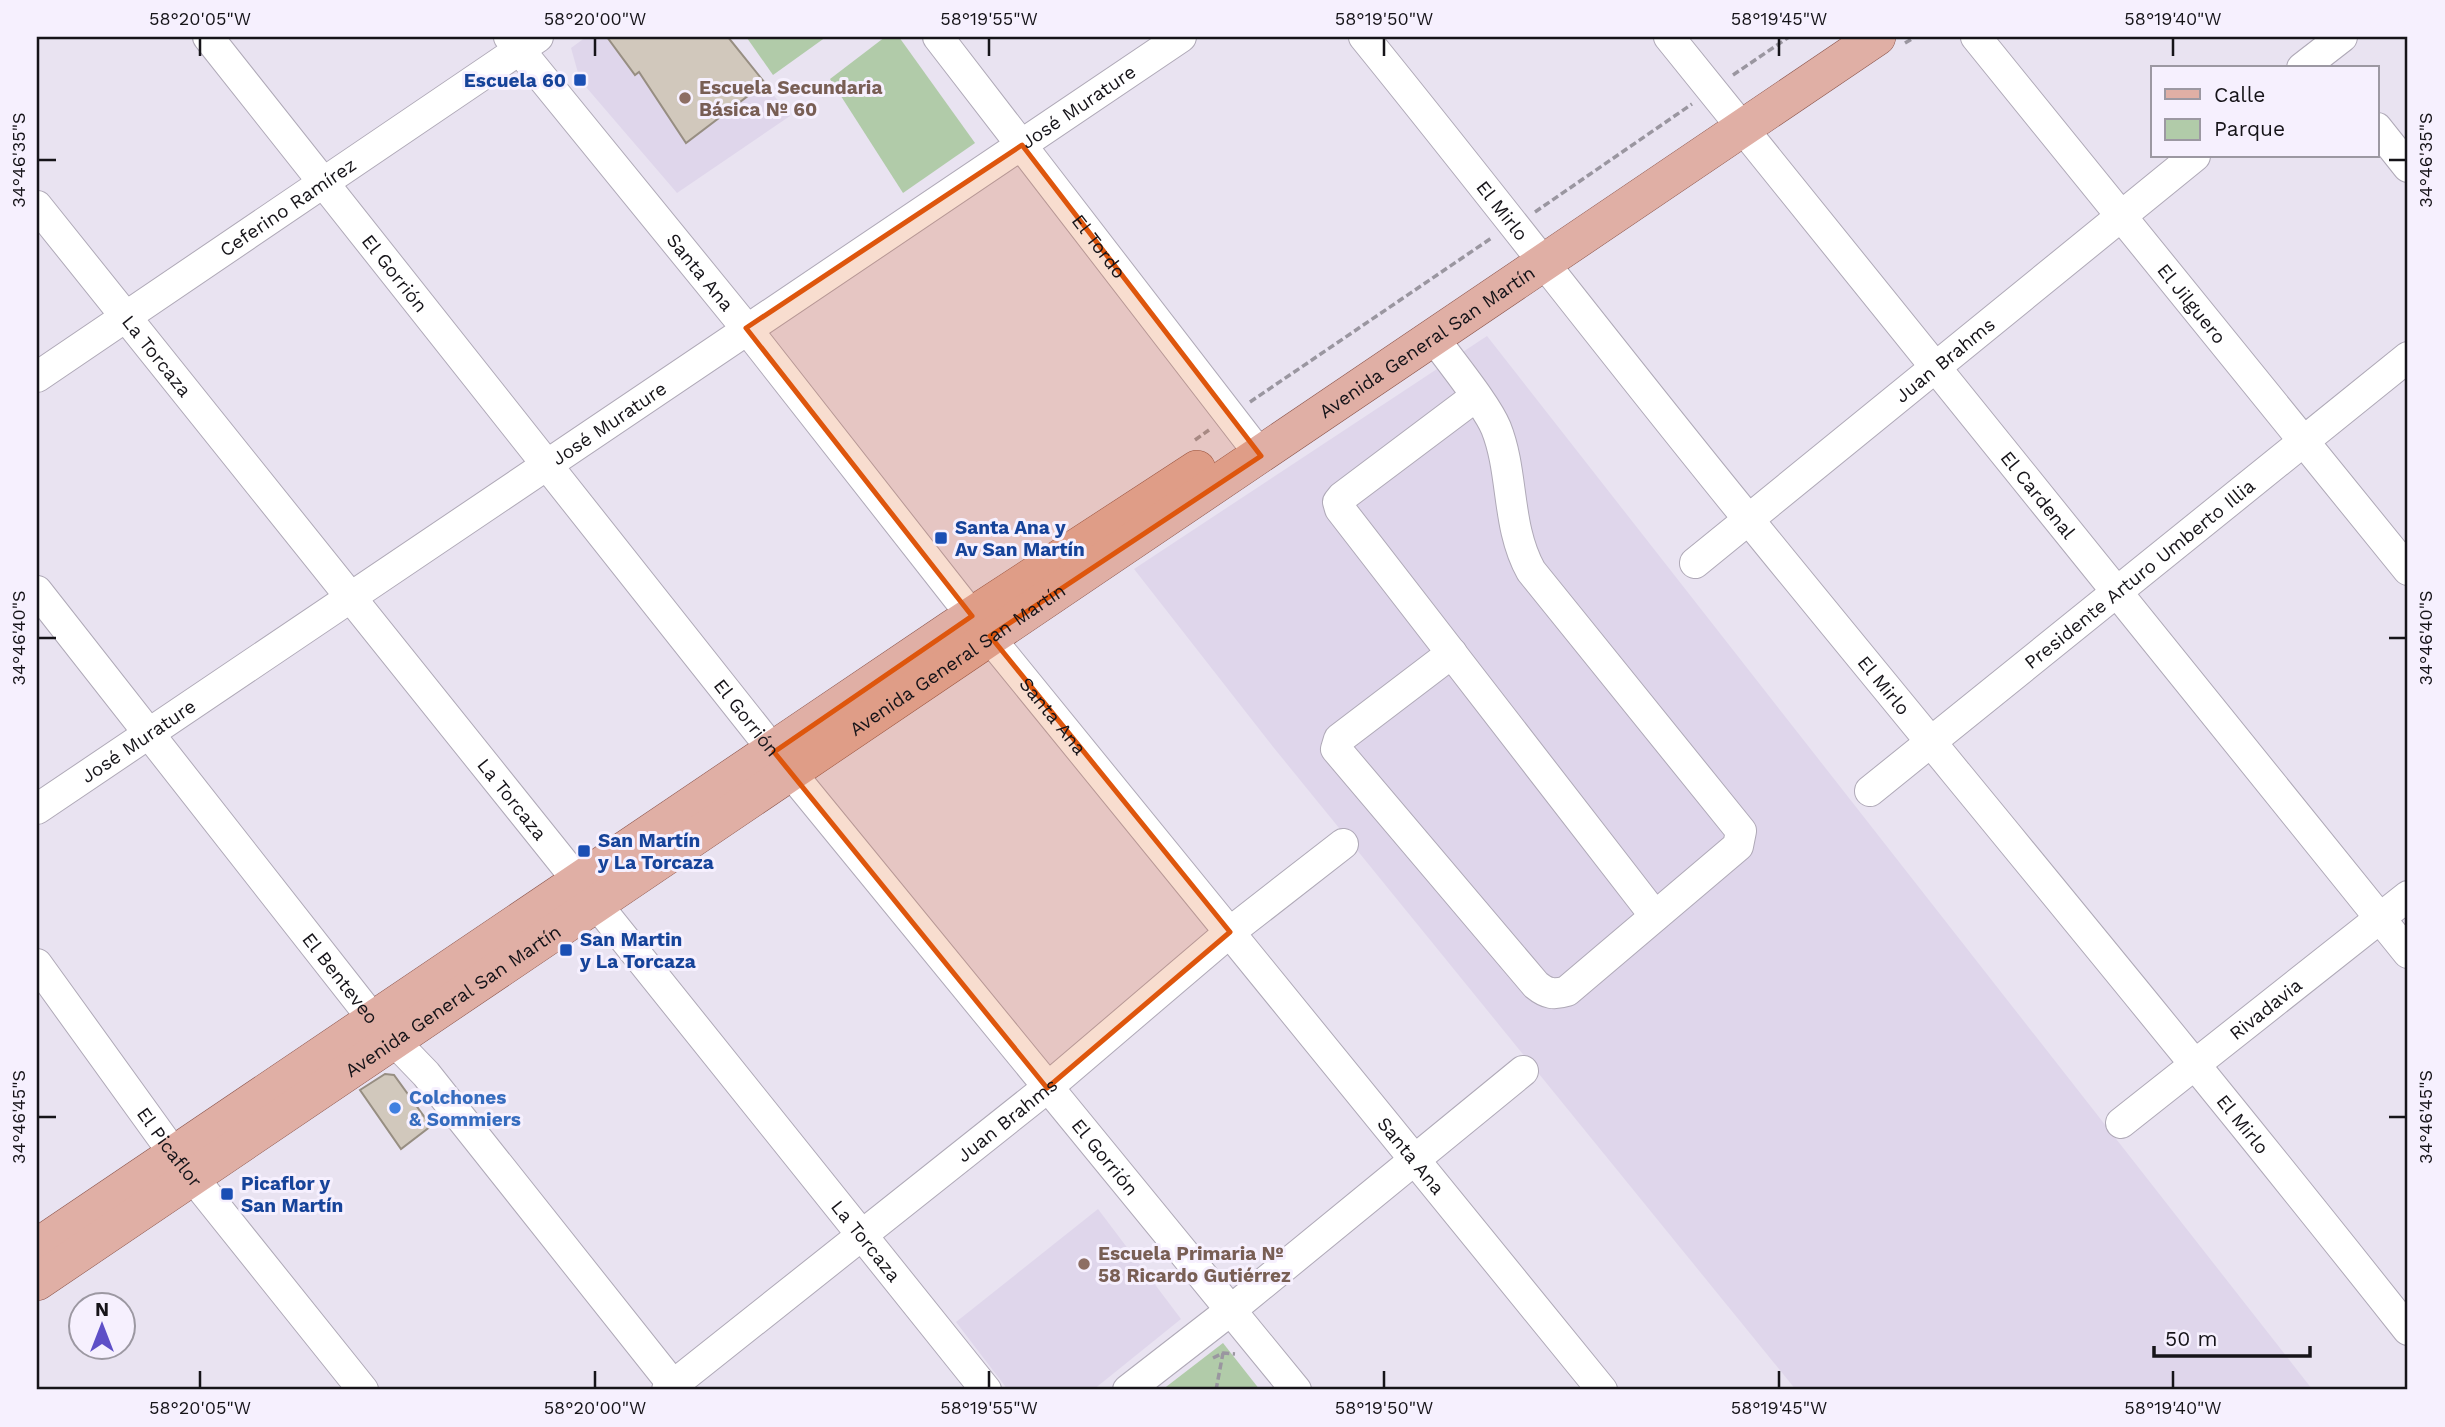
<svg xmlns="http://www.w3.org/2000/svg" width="2445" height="1427" viewBox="0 0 2445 1427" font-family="'Work Sans',sans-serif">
<rect width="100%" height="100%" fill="#e9e3f1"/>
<g fill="#dfd6eb">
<polygon points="586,37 728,37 790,116 677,193 580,80 571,48"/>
<polygon points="1487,336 2312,1389 2311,1390 1796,1390 1274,748 1134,569"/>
<polygon points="1098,1209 1181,1319 1093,1390 1008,1390 956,1322"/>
</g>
<g fill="#b1cba9">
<polygon points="749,37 826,37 773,75 747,38"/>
<polygon points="885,37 899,37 975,143 903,193 830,79"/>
<polygon points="1223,1343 1260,1390 1162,1390"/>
</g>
<g fill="#d1c8bc" stroke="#978e82" stroke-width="2">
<polygon points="607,37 728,37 765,83 686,143 639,72 635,75"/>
<polygon points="385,1074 394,1075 431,1126 401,1149 360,1090"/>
</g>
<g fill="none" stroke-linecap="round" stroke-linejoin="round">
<defs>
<g id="minor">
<path id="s1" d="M208,37L791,773L1296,1390"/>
<path id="s2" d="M509,37L746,328L972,616L1602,1390"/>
<path id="s3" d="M938,37L1261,456"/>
<path id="s4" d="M1364,37C1494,197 1619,361 1749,520C1969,790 2192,1057 2408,1330"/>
<path id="s5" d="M1669,37L2408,953"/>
<path id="s6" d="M1976,37L2408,570"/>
<polyline points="2302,68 2342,37"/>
<polyline points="2377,128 2408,167"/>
<path id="s7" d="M37,206L986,1390"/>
<path d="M1434,338C1450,361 1486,404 1496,428C1514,473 1506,526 1531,571L1741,831L1738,846L1567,991C1554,995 1547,994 1536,985L1336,749L1339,739L1452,653"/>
<path id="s8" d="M37,377L538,37"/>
<polyline points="1475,397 1342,497 1338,502 1340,509 1655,916"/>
<path id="s9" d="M1695,563L2195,156"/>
<path id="s10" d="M37,591L372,1018L426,1074L677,1390"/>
<path id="s11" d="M1870,791L2408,357"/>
<path id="s12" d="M37,809L1181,37"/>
<path id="s13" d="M37,964L174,1154L363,1390"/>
<path id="s14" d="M2121,1123L2408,896"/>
<path id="s15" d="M667,1390L1047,1088L1230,932L1343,844"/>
<polyline points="1128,1390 1231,1310 1523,1071"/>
</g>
<g id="major">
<polyline points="37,1247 953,628 1197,469"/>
<path id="s16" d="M37,1282L1877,37"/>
</g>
</defs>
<use href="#minor" stroke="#afa9b7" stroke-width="32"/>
<use href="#major" stroke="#8c564d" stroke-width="38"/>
<g stroke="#9a96a0" stroke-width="3.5" stroke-dasharray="7 3.5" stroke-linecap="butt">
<polyline points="1905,43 1915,37"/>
<polyline points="1733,75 1789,37"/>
<polyline points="1535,212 1692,104"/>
<polyline points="1250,402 1493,237"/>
<polyline points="1195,440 1209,430"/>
<polyline points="1213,1358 1223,1353 1235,1354"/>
<polyline points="1216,1390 1223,1353"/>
</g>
<use href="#minor" stroke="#fff" stroke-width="30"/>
<use href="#major" stroke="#e0afa5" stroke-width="37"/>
</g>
<path fill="#de560d" fill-opacity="0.2" stroke="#de560d" stroke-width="5" stroke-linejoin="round" d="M1022,145L1261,456L990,636L1230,932L1047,1088L774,752L972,616L746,328Z"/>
<path fill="none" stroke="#161419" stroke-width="2.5" d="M200,38V56M595,38V56M989,38V56M1384,38V56M1779,38V56M2173,38V56M38,160H56M2389,160H2406M38,638H56M2389,638H2406M38,1117H56M2389,1117H2406M200,1371V1388M595,1371V1388M989,1371V1388M1384,1371V1388M1779,1371V1388M2173,1371V1388"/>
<g fill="#1a4fb4" stroke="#f6f0fe" stroke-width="2.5">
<rect x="573" y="73" width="14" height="14" rx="3.5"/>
<rect x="934" y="531" width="14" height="14" rx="3.5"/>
<rect x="577" y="844" width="14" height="14" rx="3.5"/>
<rect x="559" y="943" width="14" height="14" rx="3.5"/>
<rect x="220" y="1187" width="14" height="14" rx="3.5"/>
</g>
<g fill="#8d6e63" stroke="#f6f0fe" stroke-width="2.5">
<circle cx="685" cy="98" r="7"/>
<circle cx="1084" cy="1264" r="7"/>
</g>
<circle fill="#3f7fe0" stroke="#f6f0fe" stroke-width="2.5" cx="395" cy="1108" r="7"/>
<g text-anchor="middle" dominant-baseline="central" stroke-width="6" stroke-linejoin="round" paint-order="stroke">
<g font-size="19" font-weight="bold" fill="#164399" stroke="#f6f0fe" text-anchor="start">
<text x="566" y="80" text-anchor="end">Escuela 60</text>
<text x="955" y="527">Santa Ana y<tspan x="955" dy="22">Av San Martín</tspan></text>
<text x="598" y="840">San Martín<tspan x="598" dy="22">y La Torcaza</tspan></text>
<text x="580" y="939">San Martin<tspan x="580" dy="22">y La Torcaza</tspan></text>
<text x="241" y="1183">Picaflor y<tspan x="241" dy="22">San Martín</tspan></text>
</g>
<g font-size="19" font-weight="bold" fill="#785e54" stroke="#f6f0fe" text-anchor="start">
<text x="699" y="87">Escuela Secundaria<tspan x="699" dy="22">Básica Nº 60</tspan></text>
<text x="1098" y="1253">Escuela Primaria Nº<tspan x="1098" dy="22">58 Ricardo Gutiérrez</tspan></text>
</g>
<g font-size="19" fill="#161419" stroke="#f6f0fe">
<text stroke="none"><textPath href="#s12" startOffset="1256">José Murature</textPath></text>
<text stroke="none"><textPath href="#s8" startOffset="303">Ceferino Ramírez</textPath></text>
<text stroke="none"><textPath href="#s4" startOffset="222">El Mirlo</textPath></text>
<text stroke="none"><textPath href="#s3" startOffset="264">El Tordo</textPath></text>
<text stroke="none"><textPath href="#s2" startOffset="303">Santa Ana</textPath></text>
<text stroke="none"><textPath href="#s1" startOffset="301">El Gorrión</textPath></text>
<text stroke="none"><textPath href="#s6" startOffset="343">El Jilguero</textPath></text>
<text stroke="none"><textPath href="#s16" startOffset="1678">Avenida General San Martín</textPath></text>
<text stroke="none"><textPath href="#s7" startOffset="192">La Torcaza</textPath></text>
<text stroke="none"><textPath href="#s9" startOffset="322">Juan Brahms</textPath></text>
<text stroke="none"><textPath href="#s12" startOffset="690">José Murature</textPath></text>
<text stroke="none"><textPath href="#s5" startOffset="588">El Cardenal</textPath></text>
<text stroke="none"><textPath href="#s11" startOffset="346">Presidente Arturo Umberto Illia</textPath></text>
<text stroke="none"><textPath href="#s16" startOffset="1111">Avenida General San Martín</textPath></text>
<text stroke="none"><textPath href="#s4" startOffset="831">El Mirlo</textPath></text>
<text stroke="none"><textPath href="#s2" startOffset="870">Santa Ana</textPath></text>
<text stroke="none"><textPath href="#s1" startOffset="868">El Gorrión</textPath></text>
<text stroke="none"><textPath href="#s12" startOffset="122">José Murature</textPath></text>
<text stroke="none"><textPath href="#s7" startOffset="760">La Torcaza</textPath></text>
<text stroke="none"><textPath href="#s10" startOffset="492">El Benteveo</textPath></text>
<text stroke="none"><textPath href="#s16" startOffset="502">Avenida General San Martín</textPath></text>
<text stroke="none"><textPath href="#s14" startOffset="184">Rivadavia</textPath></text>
<text stroke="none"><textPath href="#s15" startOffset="434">Juan Brahms</textPath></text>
<text stroke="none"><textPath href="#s4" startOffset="1398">El Mirlo</textPath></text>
<text stroke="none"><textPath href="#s13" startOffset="226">El Picaflor</textPath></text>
<text stroke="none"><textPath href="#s2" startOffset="1437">Santa Ana</textPath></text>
<text stroke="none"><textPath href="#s1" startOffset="1435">El Gorrión</textPath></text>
<text stroke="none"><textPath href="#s7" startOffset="1326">La Torcaza</textPath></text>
</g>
<g font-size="19" font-weight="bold" fill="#366cbe" stroke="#f6f0fe" text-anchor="start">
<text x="409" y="1097">Colchones<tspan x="409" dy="22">&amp; Sommiers</tspan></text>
</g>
</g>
<rect width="2445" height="1427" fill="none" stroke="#f6f0fe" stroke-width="77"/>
<rect x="2151" y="66" width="228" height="91" fill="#f6f0fe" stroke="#9c98a2" stroke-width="2"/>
<rect x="2165" y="89" width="35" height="10" fill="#e0afa5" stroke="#9c98a2" stroke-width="2"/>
<text x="2214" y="102" font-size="21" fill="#161419">Calle</text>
<rect x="2165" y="119" width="35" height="21" fill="#b1cba9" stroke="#9c98a2" stroke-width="2"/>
<text x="2214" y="136" font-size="21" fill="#161419">Parque</text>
<g transform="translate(102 1326)"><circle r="33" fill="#f6f0fe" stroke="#9c98a2" stroke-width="2"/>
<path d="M0-5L12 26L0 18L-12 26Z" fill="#5e4fc7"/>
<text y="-10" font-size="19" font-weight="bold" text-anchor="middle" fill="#161419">N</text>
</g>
<path d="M2154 1346v10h156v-10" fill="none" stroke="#161419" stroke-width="3.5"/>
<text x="2165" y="1346" font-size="21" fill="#161419" stroke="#f6f0fe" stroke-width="5" paint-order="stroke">50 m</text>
<rect x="38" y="38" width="2368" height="1350" fill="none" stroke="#161419" stroke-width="2.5"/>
<g font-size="18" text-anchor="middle" fill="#161419">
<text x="200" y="25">58°20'05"W</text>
<text x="595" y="25">58°20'00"W</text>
<text x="989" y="25">58°19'55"W</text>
<text x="1384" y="25">58°19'50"W</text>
<text x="1779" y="25">58°19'45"W</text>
<text x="2173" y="25">58°19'40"W</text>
<text transform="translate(19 160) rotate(-90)" y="6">34°46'35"S</text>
<text transform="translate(2426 160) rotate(-90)" y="6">34°46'35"S</text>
<text transform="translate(19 638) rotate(-90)" y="6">34°46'40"S</text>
<text transform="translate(2426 638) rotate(-90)" y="6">34°46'40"S</text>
<text transform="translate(19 1117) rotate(-90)" y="6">34°46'45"S</text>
<text transform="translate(2426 1117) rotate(-90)" y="6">34°46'45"S</text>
<text x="200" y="1414">58°20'05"W</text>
<text x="595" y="1414">58°20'00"W</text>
<text x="989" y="1414">58°19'55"W</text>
<text x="1384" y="1414">58°19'50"W</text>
<text x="1779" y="1414">58°19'45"W</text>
<text x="2173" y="1414">58°19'40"W</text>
</g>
</svg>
